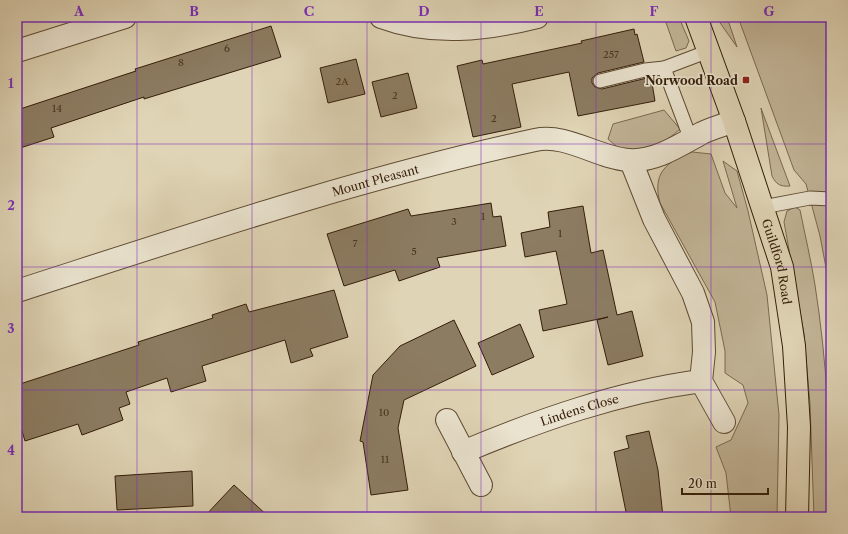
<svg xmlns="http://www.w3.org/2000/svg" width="848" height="534" viewBox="0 0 848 534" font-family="'Libre Caslon Text',serif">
<rect width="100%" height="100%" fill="#dfd4b5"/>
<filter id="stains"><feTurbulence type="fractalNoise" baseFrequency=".005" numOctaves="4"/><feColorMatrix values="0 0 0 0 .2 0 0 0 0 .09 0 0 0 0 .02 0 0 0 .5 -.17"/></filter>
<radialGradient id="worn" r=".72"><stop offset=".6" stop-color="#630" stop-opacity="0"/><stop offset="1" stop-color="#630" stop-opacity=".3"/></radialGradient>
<g fill="#c2b598" stroke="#7a6950">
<polygon points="664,17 676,17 680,20 689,41 686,48 676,51"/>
<polygon points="716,17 727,17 737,47"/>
<polygon points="738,17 831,17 831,294 820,236 806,184 794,170"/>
<path d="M761,108L762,111L790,186C780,187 776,184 772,176Z"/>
<path d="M664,110L680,129C665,144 644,150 623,152L608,139L613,124Z"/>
<path d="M692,152L711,154L725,193L737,208L723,161L737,171L748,211L767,295L779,415L777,517H731L726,473L716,447L731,440L748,403L743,385L725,373V351L715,302L660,203C652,173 666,162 692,152Z"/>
<path d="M795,207L800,210C805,235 811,260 815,285C827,362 831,439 831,517H814L810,404L804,334L784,222L787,211Z"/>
</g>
<g fill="#8c7c62" stroke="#331d08">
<polygon points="271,26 281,57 144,99 144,97 51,128 54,137 17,149 17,110 136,71 135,69"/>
<polygon points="634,29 635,35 637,34 644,62 598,73 592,78 592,83 595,87 602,89 651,77 655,101 578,116 569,72 512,84 521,127 473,137 457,66 482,60 483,64 582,43 581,41"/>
<polygon points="356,59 365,94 328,103 320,68"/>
<polygon points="408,73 417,108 381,117 372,82"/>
<polygon points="491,203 493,217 501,216 506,246 437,258 440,267 399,281 395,270 344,286 327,234 408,209 411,216"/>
<polygon points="583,206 591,253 603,250 617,315 632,311 643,356 608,365 597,320 608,317 543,331 539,310 567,304 556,251 525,257 521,233 550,227 548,212"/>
<polygon points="334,290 348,337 310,349 313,356 291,363 285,340 202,366 206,381 171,392 167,378 126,392 130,404 119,408 123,420 82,435 78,424 25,441 17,414 17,385 139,345 138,342 213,318 212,315 246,304 249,312"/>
<polygon points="454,320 476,366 404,400 398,428 408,490 371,495 363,442 360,441 373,375 400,346"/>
<polygon points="520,324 534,357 492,375 478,343"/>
<polygon points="649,431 658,470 663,517 627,517 614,452 629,448 626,436"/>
<polygon points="192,471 193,506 117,510 115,476"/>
<polygon points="234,485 269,517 204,517"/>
</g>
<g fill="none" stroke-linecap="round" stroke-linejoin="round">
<defs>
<g id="service">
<polyline points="600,81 645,70 664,68"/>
<polyline points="691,140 664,68 709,51"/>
<polyline points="763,207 810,198 831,199"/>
</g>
<g id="minor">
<path d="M381,17C432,36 485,30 537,17"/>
<polyline points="17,51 125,17"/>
<polyline points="631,161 654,219 693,293 703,322 704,352 701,381 724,422"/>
<path id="s1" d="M17,291C188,236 359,178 535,140C567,133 597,158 629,160C655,162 680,145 702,133C712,128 724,125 734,121"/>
<polyline points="447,420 481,485"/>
<path id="s2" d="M463,452C539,420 619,392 701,381"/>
</g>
<g id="primary">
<path id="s3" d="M696,17L734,121L782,267L794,346L799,427L797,517"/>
</g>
</defs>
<use href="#service" stroke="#5e4b33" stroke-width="15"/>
<use href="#minor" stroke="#5e4b33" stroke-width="24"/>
<use href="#primary" stroke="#331d08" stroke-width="24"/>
<use href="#service" stroke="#eae3cf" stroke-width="13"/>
<use href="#minor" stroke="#eae3cf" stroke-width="22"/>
<use href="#primary" stroke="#dfd4b5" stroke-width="22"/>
</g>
<path fill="none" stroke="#7b2cbf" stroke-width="1" stroke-opacity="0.55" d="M137,17V517M252,17V517M367,17V517M481,17V517M596,17V517M711,17V517M17,144H831M17,267H831M17,390H831"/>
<rect fill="#8f2418" stroke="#eae3cf" stroke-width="1.5" x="742" y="76" width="8" height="8" rx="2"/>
<g text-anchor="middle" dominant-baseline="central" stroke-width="3.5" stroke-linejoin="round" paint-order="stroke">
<g font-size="10" fill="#49351e">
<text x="227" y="48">6</text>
<text x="611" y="54">257</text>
<text x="181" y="62">8</text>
<text x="342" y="81">2A</text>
<text x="395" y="95">2</text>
<text x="57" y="108">14</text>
<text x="494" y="118">2</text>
<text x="483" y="216">1</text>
<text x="454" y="221">3</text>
<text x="560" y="233">1</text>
<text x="355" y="243">7</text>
<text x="414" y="251">5</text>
<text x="384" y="412">10</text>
<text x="385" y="459">11</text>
</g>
<g font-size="12" font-weight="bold" fill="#331d08" stroke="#eae3cf" text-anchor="end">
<text x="738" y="80">Norwood Road</text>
</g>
<g font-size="12" fill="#331d08" stroke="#eae3cf">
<text stroke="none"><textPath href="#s1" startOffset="375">Mount Pleasant</textPath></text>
<text stroke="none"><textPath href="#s3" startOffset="258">Guildford Road</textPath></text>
<text stroke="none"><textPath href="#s2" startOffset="124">Lindens Close</textPath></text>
</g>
</g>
<rect width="848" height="534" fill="none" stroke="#dfd4b5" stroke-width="44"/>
<path d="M682 488v6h86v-6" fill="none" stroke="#331d08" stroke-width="2"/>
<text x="688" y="488" font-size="12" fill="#331d08" stroke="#eae3cf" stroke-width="3" paint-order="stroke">20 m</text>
<rect x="22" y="22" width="804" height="490" fill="none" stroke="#7b2cbf" stroke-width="1.5"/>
<g font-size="13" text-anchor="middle" font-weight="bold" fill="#7b2cbf">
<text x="79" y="16">A</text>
<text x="194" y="16">B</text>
<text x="309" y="16">C</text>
<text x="424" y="16">D</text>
<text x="539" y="16">E</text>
<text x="654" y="16">F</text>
<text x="769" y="16">G</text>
<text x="11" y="88">1</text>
<text x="11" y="210">2</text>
<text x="11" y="333">3</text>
<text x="11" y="455">4</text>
</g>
<rect width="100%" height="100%" filter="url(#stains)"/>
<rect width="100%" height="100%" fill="url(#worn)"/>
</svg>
